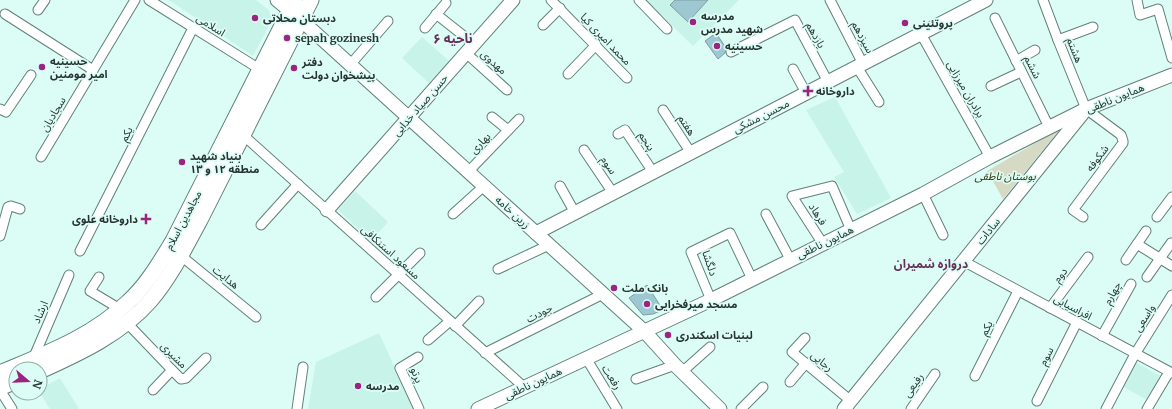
<svg xmlns="http://www.w3.org/2000/svg" width="1172" height="409" viewBox="0 0 1172 409" font-family="Merriweather,'Noto Sans Arabic',serif">
<rect width="100%" height="100%" fill="#dcfdf5"/>
<g fill="#c8f3e9">
<polygon points="169,0 256,0 269,10 272,20 253,56"/>
<polygon points="646,0 739,0 693,46"/>
<polygon points="422,37 449,61 429,83 402,58"/>
<polygon points="835,97 891,198 857,214 834,177 844,172 806,110"/>
<polygon points="355,191 388,222 371,241 338,210"/>
<polygon points="379,333 414,409 308,409 316,362"/>
<polygon points="1135,362 1160,376 1147,400 1122,386"/>
<polygon points="60,378 79,409 50,409 40,393 40,389"/>
</g>
<polygon fill="#d6dac5" points="1061,128 1003,199 987,171"/>
<g fill="#9dc8d1" stroke="#7d9da3">
<polygon points="675,0 708,0 688,22 670,5"/>
<polygon points="716,33 726,48 725,53 718,59 705,41"/>
<polygon points="647,285 663,310 653,314 643,315 629,298"/>
</g>
<g fill="none" stroke-linecap="round" stroke-linejoin="round">
<defs>
<g id="street">
<polyline points="149,0 261,70"/>
<polyline points="551,0 627,78"/>
<polyline points="639,0 667,29"/>
<polyline points="830,0 863,64"/>
<polyline points="1043,0 1058,40 1086,109 1121,135 1123,141 1123,143 1073,210 1083,217"/>
<polyline points="1137,0 1140,15 1158,9 1172,58"/>
<polyline points="38,10 45,0"/>
<polyline points="5,14 93,70"/>
<polyline points="436,14 474,44"/>
<polyline points="995,18 1049,127"/>
<polyline points="543,25 560,8"/>
<polyline points="425,28 446,3"/>
<polyline points="921,34 990,157"/>
<polyline points="1058,40 1093,27"/>
<polyline points="731,52 795,20 828,82"/>
<polyline points="466,53 507,90"/>
<polyline points="1016,61 1035,50"/>
<polyline points="350,65 388,21"/>
<polyline points="857,67 879,102"/>
<polyline points="793,69 806,93"/>
<polyline points="568,74 596,45"/>
<polyline points="991,86 1021,72"/>
<polyline points="0,109 6,112 31,75"/>
<polyline points="663,110 691,153"/>
<polyline points="492,117 508,130"/>
<polyline points="618,134 625,130 653,172"/>
<polyline points="243,135 524,387"/>
<polyline points="584,150 613,193"/>
<polyline points="41,157 135,0"/>
<polyline points="468,172 519,119"/>
<polyline points="560,186 575,213"/>
<polyline points="923,194 943,235"/>
<polyline points="453,214 484,186"/>
<polyline points="766,214 790,259"/>
<polyline points="1157,217 1172,197"/>
<polyline points="261,225 298,184"/>
<polyline points="0,236 8,207 11,206 20,209"/>
<polyline points="823,244 792,196 832,186 851,230"/>
<polyline points="1137,244 1172,266"/>
<polyline points="80,251 193,28"/>
<polyline points="180,255 256,317"/>
<polyline points="1126,260 1146,231"/>
<polyline points="963,261 1172,373"/>
<polyline points="498,269 549,245"/>
<polyline points="99,277 90,291 120,309"/>
<polyline points="1147,277 1171,243"/>
<polyline points="376,297 420,253"/>
<polyline points="711,300 691,252 730,233 752,279"/>
<polyline points="1050,308 1088,257"/>
<polyline points="127,323 172,370 181,379 186,378 206,358"/>
<polyline points="455,326 479,301"/>
<polyline points="1102,336 1131,284"/>
<polyline points="805,338 792,352 851,401"/>
<polyline points="428,340 450,321"/>
<polyline points="485,353 603,294"/>
<polyline points="418,357 400,368 419,409"/>
<polyline points="586,358 617,409"/>
<polyline points="33,359 69,275"/>
<polyline points="682,372 710,347"/>
<polyline points="975,376 1018,291"/>
<polyline points="636,379 675,365"/>
<polyline points="790,382 806,363"/>
<polyline points="0,390 12,409"/>
<polyline points="153,390 172,370"/>
<polyline points="1037,401 1077,322"/>
<polyline points="297,409 303,367"/>
<polyline points="741,409 763,387"/>
<polyline points="911,409 935,374"/>
<polyline points="1106,409 1135,354 1172,295"/>
<polyline points="1147,409 1169,372"/>
</g>
<g id="secondary">
<polyline points="277,0 301,20 644,331 675,365 720,409"/>
<polyline points="327,210 513,0"/>
<polyline points="536,233 986,0"/>
<polyline points="478,409 711,300 923,194 990,157 1086,109 1172,75"/>
<polyline points="844,409 1083,113"/>
</g>
<g id="primary">
<path d="M40,371C80,353 121,334 150,301C170,278 186,246 200,220L311,0"/>
<path d="M0,373C45,354 92,337 128,302C147,285 160,262 173,241L295,0"/>
<polyline points="0,388 16,381"/>
</g>
</defs>
<use href="#street" stroke="#618079" stroke-width="11"/>
<use href="#secondary" stroke="#618079" stroke-width="15"/>
<use href="#primary" stroke="#618079" stroke-width="17"/>
<use href="#street" stroke="#fff" stroke-width="9"/>
<use href="#secondary" stroke="#fff" stroke-width="13"/>
<use href="#primary" stroke="#fff" stroke-width="15"/>
</g>
<g fill="#9a247f" stroke="#dcfdf5" stroke-width="1.5">
<circle cx="255" cy="18" r="4"/>
<circle cx="693" cy="22" r="4"/>
<circle cx="905" cy="23" r="4"/>
<circle cx="287" cy="38" r="4"/>
<circle cx="717" cy="46" r="4"/>
<circle cx="42" cy="67" r="4"/>
<circle cx="294" cy="68" r="4"/>
<path d="M806 85h4v4h4v4h-4v4h-4v-4h-4v-4h4z"/>
<circle cx="182" cy="162" r="4"/>
<path d="M144 213h4v4h4v4h-4v4h-4v-4h-4v-4h4z"/>
<circle cx="614" cy="288" r="4"/>
<circle cx="647" cy="304" r="4"/>
<circle cx="668" cy="335" r="4"/>
<circle cx="358" cy="386" r="4"/>
</g>
<g text-anchor="middle" dominant-baseline="central" stroke-width="3.5" stroke-linejoin="round" paint-order="stroke">
<g font-size="11" font-weight="bold" fill="#263330" stroke="#dcfdf5" text-anchor="start">
<text x="701" y="16">مدرسه<tspan x="701" dy="13">شهید مدرس</tspan></text>
<text x="263" y="18">دبستان محلاتی</text>
<text x="913" y="23">پروتئینی</text>
<text x="295" y="38">sepah gozinesh</text>
<text x="725" y="46">حسینیه</text>
<text x="50" y="61">حسینیه<tspan x="50" dy="13">امیر مومنین</tspan></text>
<text x="302" y="62">دفتر<tspan x="302" dy="13">پیشخوان دولت</tspan></text>
<text x="816" y="91">داروخانه</text>
<text x="190" y="156">بنیاد شهید<tspan x="190" dy="13">منطقه ۱۲ و ۱۳</tspan></text>
<text x="138" y="219" text-anchor="end">داروخانه علوی</text>
<text x="622" y="288">بانک ملت</text>
<text x="655" y="304">مسجد میرفخرایی</text>
<text x="676" y="335">لبنیات اسکندری</text>
<text x="366" y="386">مدرسه</text>
</g>
<g font-size="11" fill="#263330" stroke="#dcfdf5">
<text transform="translate(211 25) rotate(32)">اسلامی</text>
<text transform="translate(816 35) rotate(61)">یازدهم</text>
<text transform="translate(863 37) rotate(62)">سیزدهم</text>
<text transform="translate(606 39) rotate(46)">محمد امیری کیا</text>
<text transform="translate(1075 50) rotate(68)">هشتم</text>
<text transform="translate(494 62) rotate(42)">مهدوی</text>
<text transform="translate(1033 67) rotate(64)">ششم</text>
<text transform="translate(966 89) rotate(60)">برادران میرزایی</text>
<text transform="translate(1115 98) rotate(-22)">همایون ناطقی</text>
<text transform="translate(420 105) rotate(-49)">حسن صیاد خدایی</text>
<text transform="translate(53 114) rotate(-59)">سجادیان</text>
<text transform="translate(761 116) rotate(-27)">محسن مشکی</text>
<text transform="translate(687 125) rotate(57)">هفتم</text>
<text transform="translate(126 134) rotate(-63)">یکم</text>
<text transform="translate(647 141) rotate(57)">پنجم</text>
<text transform="translate(480 143) rotate(-46)">بهاری</text>
<text transform="translate(1097 158) rotate(-53)">شکوفه</text>
<text transform="translate(609 165) rotate(56)">سوم</text>
<text transform="translate(513 212) rotate(42)">زرین خامه</text>
<text transform="translate(818 214) rotate(58)">فرهاد</text>
<text transform="translate(183 220) rotate(-62)">مجاهدین اسلام</text>
<text transform="translate(988 231) rotate(-51)">سادات</text>
<text transform="translate(825 242) rotate(-26)">همایون ناطقی</text>
<text transform="translate(391 252) rotate(42)">مسعود استنکافی</text>
<text transform="translate(710 263) rotate(71)">دلگشا</text>
<text transform="translate(1060 275) rotate(-53)">دوم</text>
<text transform="translate(226 277) rotate(39)">هدایت</text>
<text transform="translate(1112 293) rotate(-61)">چهارم</text>
<text transform="translate(1073 307) rotate(28)">افراسیابی</text>
<text transform="translate(40 312) rotate(-67)">ارشاد</text>
<text transform="translate(539 313) rotate(-27)">جودت</text>
<text transform="translate(1144 318) rotate(-58)">واسعی</text>
<text transform="translate(986 328) rotate(-63)">یکم</text>
<text transform="translate(174 355) rotate(45)">مشیری</text>
<text transform="translate(1046 356) rotate(-63)">سوم</text>
<text transform="translate(822 361) rotate(40)">رجایی</text>
<text transform="translate(417 375) rotate(69)">پرتو</text>
<text transform="translate(612 377) rotate(58)">رفعت</text>
<text transform="translate(533 383) rotate(-25)">همایون ناطقی</text>
<text transform="translate(913 385) rotate(-55)">رفیعی</text>
</g>
<g font-size="11" font-style="italic" fill="#31360c" stroke="#dcfdf5">
<text x="1005" y="176">بوستان ناطقی</text>
</g>
<g font-size="12" font-weight="bold" fill="#682e58" stroke="#dcfdf5">
<text x="931" y="263">دروازه شمیران</text>
</g>
<g font-size="13" font-weight="bold" fill="#682e58" stroke="#dcfdf5">
<text x="453" y="38">ناحیه ۶</text>
</g>
</g>
<g transform="translate(28 381) rotate(109)"><circle r="19" fill="#dcfdf5" stroke="#93aca6"/>
<path d="M0-3L7 15L0 10L-7 15Z" fill="#9a247f"/>
<text y="-6" font-size="11" font-weight="bold" text-anchor="middle" fill="#263330">N</text>
</g>
</svg>
